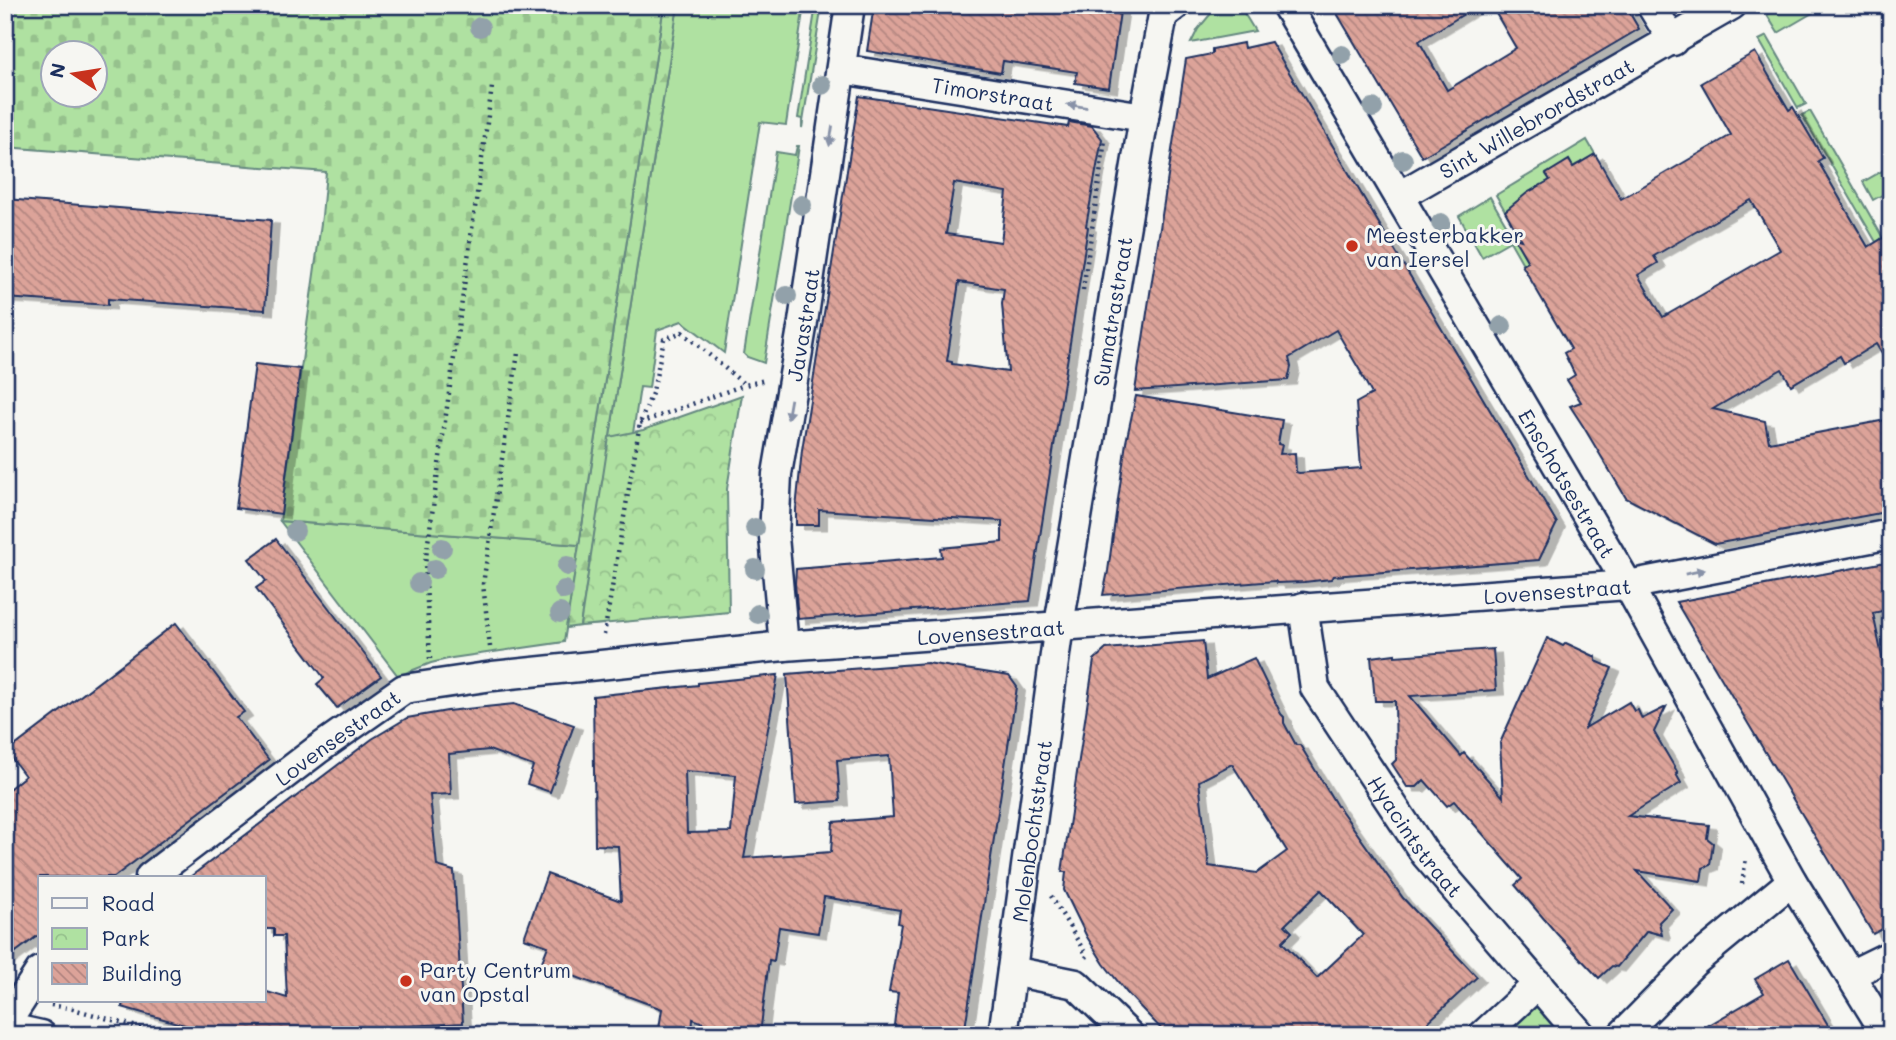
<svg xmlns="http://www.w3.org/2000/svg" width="1896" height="1040" viewBox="0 0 1896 1040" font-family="Mali,sans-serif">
<defs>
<pattern id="forest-firs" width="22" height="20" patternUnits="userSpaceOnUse" patternTransform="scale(1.75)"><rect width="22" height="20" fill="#afe1a1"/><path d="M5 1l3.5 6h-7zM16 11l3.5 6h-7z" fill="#96c18d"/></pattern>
<pattern id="cemetery-stones" width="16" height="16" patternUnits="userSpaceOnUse" patternTransform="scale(1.75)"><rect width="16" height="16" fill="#afe1a1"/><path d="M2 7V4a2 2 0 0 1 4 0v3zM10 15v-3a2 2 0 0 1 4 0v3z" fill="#96c18d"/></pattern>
<pattern id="park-crowns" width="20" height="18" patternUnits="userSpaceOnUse" patternTransform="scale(1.75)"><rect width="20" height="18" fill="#afe1a1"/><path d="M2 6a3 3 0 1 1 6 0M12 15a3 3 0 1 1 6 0" fill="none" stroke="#96c18d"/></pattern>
<pattern id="building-back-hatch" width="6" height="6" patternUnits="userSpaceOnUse" patternTransform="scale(1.75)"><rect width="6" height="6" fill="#dca399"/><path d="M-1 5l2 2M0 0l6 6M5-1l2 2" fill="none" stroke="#b28580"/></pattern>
<filter id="shadow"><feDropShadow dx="8" dy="4.5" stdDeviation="0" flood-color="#0004"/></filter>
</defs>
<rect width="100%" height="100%" fill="#f6f6f2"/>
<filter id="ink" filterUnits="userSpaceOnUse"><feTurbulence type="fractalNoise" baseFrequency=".0143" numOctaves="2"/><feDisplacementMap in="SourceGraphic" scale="14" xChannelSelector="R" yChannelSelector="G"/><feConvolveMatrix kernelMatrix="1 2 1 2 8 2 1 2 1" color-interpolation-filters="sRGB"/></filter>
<g filter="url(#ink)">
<g fill="#afe1a1" stroke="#658880" stroke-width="2">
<polygon points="678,5 804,5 786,125 760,122 724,353 682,321 657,330 649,388 640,387 604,624 580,626"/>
<polygon points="816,5 822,5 802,128 802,119 798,118"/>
<polygon points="1218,5 1239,5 1255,31 1191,43 1198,29"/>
<polygon points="1784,5 1826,5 1778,33 1767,15"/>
<polygon points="1767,36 1806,104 1798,108 1759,40"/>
<polygon points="1810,111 1883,238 1876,242 1802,115"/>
<polygon points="1587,140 1595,154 1573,167 1569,161 1546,174 1550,180 1526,194 1508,216 1496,195"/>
<polygon points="797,146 799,146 764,363 747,357 744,354 776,152 795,155"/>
<polygon points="1891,166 1891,190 1873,200 1863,182"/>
<polygon points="1490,197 1528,262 1523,264 1510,241 1482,257 1459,216"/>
<polygon points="280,521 579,545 564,642 452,658 431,663 398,676"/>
</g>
<polygon fill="url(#forest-firs)" stroke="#658880" stroke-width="2" points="664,5 678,5 580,626 566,628"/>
<path fill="url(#cemetery-stones)" stroke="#658880" stroke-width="2" fill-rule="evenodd" d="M5,5H664L579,545L280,521L322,216L326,172L5,147ZM52,52H94V94H52Z"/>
<g fill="url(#park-crowns)" stroke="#658880" stroke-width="2">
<polygon points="742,395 727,489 729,612 580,626 609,437 643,430"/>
<polygon points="1534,1000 1564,1035 1496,1035"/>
</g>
<g fill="url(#building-back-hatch)" stroke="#1b2f5e" stroke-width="2" fill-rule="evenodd" filter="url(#shadow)">
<polygon points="874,5 1121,5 1109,88 1075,83 1077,72 1003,61 1001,73 867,51"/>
<polygon points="1332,5 1479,5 1419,41 1447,90 1516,48 1491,5 1625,5 1639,29 1422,157"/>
<polygon points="1271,42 1557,523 1539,560 1333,576 1331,579 1304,582 1277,583 1275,581 1103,595 1108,571 1126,442 1136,396 1282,420 1278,444 1282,445 1280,454 1295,453 1296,472 1299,473 1361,468 1356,403 1372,394 1361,374 1362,374 1336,330 1289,358 1291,367 1288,380 1135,391 1186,59 1212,54 1212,49 1243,43 1244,48"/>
<path d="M1755,52L1789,110L1793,107L1823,158L1818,161L1868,247L1891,233V369L1876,344L1844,363L1840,356L1791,385L1782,369L1713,409L1765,421L1769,442L1891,419V511L1715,544L1626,498L1583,426L1570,406L1581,402L1567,380L1575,375L1564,353L1571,349L1522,265L1528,262L1514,238L1521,240L1505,211L1527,193L1550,180L1546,174L1569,160L1573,167L1595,154L1621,199L1731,135L1701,83ZM1751,200L1780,250L1663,317L1638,275L1658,263L1654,256Z"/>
<path d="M859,96L1068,127L1069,122L1092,126L1102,139L1086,226L1088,227L1030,601L798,619L795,583L796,569L942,557L941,548L1002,542V521L819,510V525H796V509L802,450ZM954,183L1007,192L1001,242L946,234ZM959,282L1004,289L1002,304L1008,372L952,364V362L947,361Z"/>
<polygon points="5,199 271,220 265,310 108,299 108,305 5,298"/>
<polygon points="255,364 300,369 281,514 236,508"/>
<polygon points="276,539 381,676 337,708 317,684 324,678 256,588 266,581 249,559"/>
<polygon points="1891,561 1891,609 1873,613 1891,700 1891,924 1873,934 1676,602"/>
<polygon points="176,623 244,712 236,717 269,760 114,877 40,877 40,934 5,960 5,792 25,776 7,752"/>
<polygon points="1547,638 1563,646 1566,643 1596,657 1596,661 1612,668 1585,728 1629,702 1634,711 1638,710 1642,719 1666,707 1654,732 1678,773 1676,774 1681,783 1628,816 1709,825 1707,838 1713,843 1710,865 1703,868 1701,881 1637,871 1672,909 1659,922 1662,935 1647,931 1617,967 1612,966 1599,978 1557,934 1515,885 1522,879 1454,801 1447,806 1424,780 1417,787 1407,787 1392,764 1396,760 1395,701 1375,701 1371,657 1395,654 1395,656 1493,649 1496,690 1410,696 1461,756 1464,753 1503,797 1500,743"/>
<path d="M1203,641L1207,679L1254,658L1281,714L1284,717V723L1296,745H1300L1337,806H1338L1403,898L1477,977L1428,1022L1429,1026L1419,1035H1167L1127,993L1104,964L1087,937L1064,890L1066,872H1062L1094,660L1106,649ZM1232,764L1287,851L1257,873L1209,866L1199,781ZM1321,890L1363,935L1317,978L1282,942L1292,932L1285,925Z"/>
<path d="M927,663L1009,676L1017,687L964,1035H905V1031H899V1026L894,1025L898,993L889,992L901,924L898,923L900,910L824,897L818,933L779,927L774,961L769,960L760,1035H734L693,1019L692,1035H658L662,1009L541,964L548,946L524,938L547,874L621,901L618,846L595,845L593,696L698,685V683L778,675L744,858L831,852L833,822L893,817L889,756L837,760L840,801L796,804L787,674ZM685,771L736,775L731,832L687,833Z"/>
<polygon points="514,704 574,725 550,792 527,784 533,766 489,750 449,754 451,794 430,795 437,866 454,871 463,1023 357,1029 357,1035 219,1035 122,1007 123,1000 264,1000 264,991 287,998 284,936 274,936 274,929 264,929 264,877 190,877 372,739 407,718 447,711"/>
<polygon points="1789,959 1834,1035 1692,1035 1764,993 1755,979"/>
</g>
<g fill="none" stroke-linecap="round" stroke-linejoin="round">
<defs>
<g id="street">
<path id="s1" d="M1286,5L1628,585L1792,881L1887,1035"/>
<polyline points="1651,5 1673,41"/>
<path id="s2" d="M841,69L1144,117"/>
<path id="s3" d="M1399,196L1732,5"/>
<path id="s4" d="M1303,607L1315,688L1425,854L1581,1035"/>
<path id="s5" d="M784,646L774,537L777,474L803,322L850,5"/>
<path id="s6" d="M150,877L317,750L404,689L493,676L784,646L1628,585L1891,534"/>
<polyline points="1012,971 1076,984 1129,1035"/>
<polyline points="1850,975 1891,955"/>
<polyline points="5,1025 40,971"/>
<polyline points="5,1027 41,1035"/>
<path id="s7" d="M1003,1035L1059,625L1144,117L1163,15L1176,5"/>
<polyline points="1483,1035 1538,984"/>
<polyline points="1622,1035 1694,962 1792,881"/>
</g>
</defs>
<use href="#street" stroke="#1b2f5e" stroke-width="33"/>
<g stroke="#1b2f5e" stroke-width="4.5" stroke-dasharray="2 5" stroke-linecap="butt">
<polyline points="1083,290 1105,140"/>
<polyline points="640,423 744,385"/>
<polyline points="604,635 640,423 653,391 664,339 682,332 745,385 765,380"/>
<polyline points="490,647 483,584 518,353"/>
<polyline points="430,659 425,564 492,87"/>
<polyline points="1742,884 1746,858"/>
<polyline points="1051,896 1087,956 1086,958"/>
<polyline points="51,1005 73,1009 166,1035"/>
</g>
<use href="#street" stroke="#f6f6f2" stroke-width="28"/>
</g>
<g fill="#92a1aa">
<circle cx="480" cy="27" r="10"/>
<circle cx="1342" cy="55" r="10"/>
<circle cx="822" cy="85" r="10"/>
<circle cx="1373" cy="108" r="10"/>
<circle cx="1403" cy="160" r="10"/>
<circle cx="802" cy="205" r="10"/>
<circle cx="1441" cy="223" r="10"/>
<circle cx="787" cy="296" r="10"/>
<circle cx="1502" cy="326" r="10"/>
<circle cx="755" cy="528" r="10"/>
<circle cx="295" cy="531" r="10"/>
<circle cx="442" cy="548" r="10"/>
<circle cx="567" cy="566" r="10"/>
<circle cx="435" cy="569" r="10"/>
<circle cx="755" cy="569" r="10"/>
<circle cx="419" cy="583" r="10"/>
<circle cx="564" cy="590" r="10"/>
<circle cx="560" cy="613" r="10"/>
<circle cx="758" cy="614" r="10"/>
</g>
<defs><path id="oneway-solid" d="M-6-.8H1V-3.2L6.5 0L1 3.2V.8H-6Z" transform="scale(1.75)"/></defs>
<g fill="#8892a8">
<use href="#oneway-solid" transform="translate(1077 106) rotate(-171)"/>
<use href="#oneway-solid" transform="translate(831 136) rotate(99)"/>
<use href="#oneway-solid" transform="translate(789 409) rotate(100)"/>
<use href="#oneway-solid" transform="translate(1695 572) rotate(-11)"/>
</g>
</g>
<g fill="#c8321e" stroke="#f6f6f2" stroke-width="2.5">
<circle cx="1352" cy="246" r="7"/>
<circle cx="406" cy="981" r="7"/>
</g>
<g text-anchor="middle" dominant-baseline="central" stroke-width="6" stroke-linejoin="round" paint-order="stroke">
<g font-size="21" fill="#1b2f5e" stroke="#f6f6f2">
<text stroke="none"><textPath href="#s2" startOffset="154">Timorstraat</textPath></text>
<text stroke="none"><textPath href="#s3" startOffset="158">Sint Willebrordstraat</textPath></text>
<text stroke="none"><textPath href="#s7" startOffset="732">Sumatrastraat</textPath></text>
<text stroke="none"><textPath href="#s5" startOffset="324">Javastraat</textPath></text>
<text stroke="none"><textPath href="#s1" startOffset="555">Enschotsestraat</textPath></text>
<text stroke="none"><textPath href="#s6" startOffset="1474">Lovensestraat</textPath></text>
<text stroke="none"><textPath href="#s6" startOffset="906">Lovensestraat</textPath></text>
<text stroke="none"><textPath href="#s6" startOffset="234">Lovensestraat</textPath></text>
<text stroke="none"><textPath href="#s7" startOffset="206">Molenbochtstraat</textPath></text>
<text stroke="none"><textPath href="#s4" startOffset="261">Hyacintstraat</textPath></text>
</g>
<g font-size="21" fill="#1b2f5e" stroke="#f6f6f2" text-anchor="start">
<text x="1366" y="234">Meesterbakker<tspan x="1366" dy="24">van Iersel</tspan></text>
<text x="420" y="969">Party Centrum<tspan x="420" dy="24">van Opstal</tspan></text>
</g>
</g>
<rect width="1896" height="1040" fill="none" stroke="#f6f6f2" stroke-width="28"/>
<rect x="14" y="14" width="1868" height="1012" fill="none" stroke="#1b2f5e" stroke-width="2.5" filter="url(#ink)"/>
<rect x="38" y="876" width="228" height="126" fill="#f6f6f2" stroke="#9ea6b7" stroke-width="2"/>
<rect x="52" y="898" width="35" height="10" fill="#f6f6f2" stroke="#9ea6b7" stroke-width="2"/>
<text x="102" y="911" font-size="21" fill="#1b2f5e">Road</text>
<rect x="52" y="928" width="35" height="21" fill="url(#park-crowns)" stroke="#9ea6b7" stroke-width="2"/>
<text x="102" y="946" font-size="21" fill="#1b2f5e">Park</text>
<rect x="52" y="963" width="35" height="21" fill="url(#building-back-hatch)" stroke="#9ea6b7" stroke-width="2"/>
<text x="102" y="981" font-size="21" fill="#1b2f5e">Building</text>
<g transform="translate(74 74) rotate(282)"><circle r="33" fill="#f6f6f2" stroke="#9ea6b7" stroke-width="2"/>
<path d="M0-5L12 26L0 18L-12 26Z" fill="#c8321e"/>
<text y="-10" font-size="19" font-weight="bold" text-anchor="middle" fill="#1b2f5e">N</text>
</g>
</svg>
